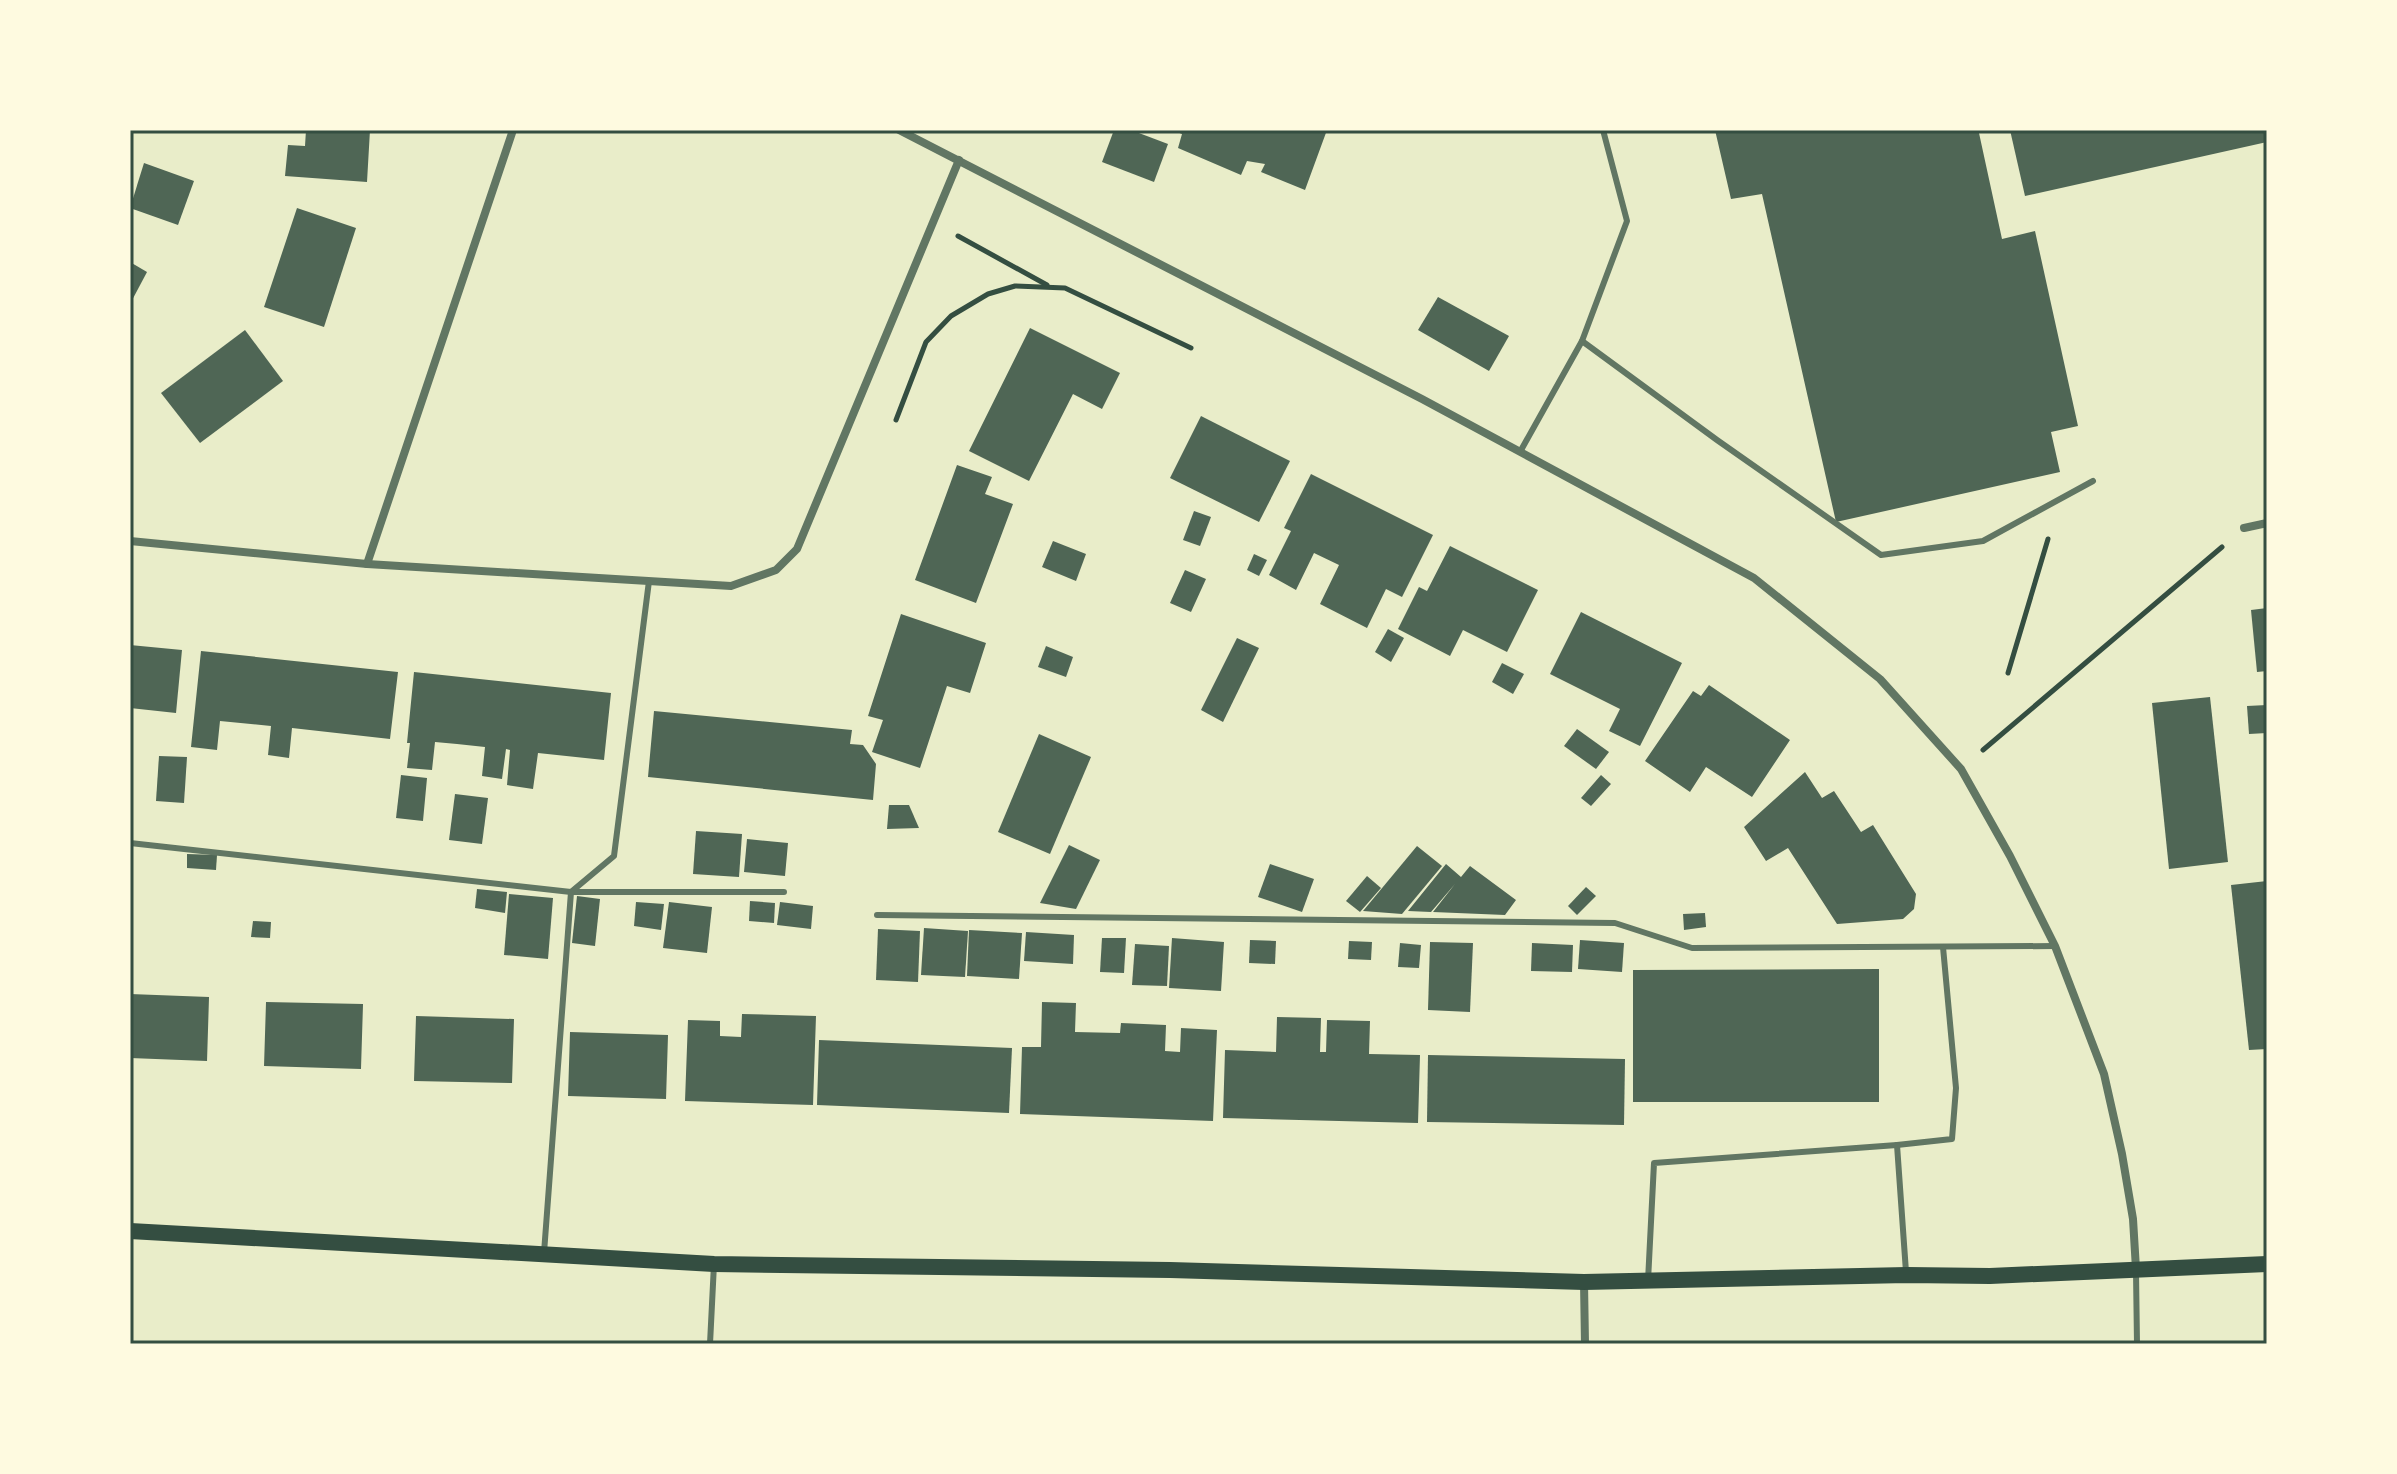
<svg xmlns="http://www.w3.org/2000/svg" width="2397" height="1474" viewBox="0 0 2397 1474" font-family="Signika,sans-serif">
<rect width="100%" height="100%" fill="#e9edc9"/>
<g fill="#4f6655">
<polygon points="306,130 370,130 367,182 285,176 288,145 305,146"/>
<polygon points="1114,130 1131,130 1168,144 1154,182 1102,162"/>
<polygon points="1172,130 1327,130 1305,190 1261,172 1265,164 1247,161 1241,175 1178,148 1182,134"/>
<polygon points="1715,130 1984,130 1979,133 2002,239 2035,231 2078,426 2051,432 2060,472 1836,522 1762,194 1731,199"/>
<polygon points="2010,130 2267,130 2267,142 2025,196"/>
<polygon points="144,163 194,181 178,225 130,208"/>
<polygon points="297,208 356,228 324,327 264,307"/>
<polygon points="130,262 147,272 130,304"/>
<polygon points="1438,297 1509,336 1489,371 1418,330"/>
<polygon points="1030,328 1120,373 1102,409 1073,394 1029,481 969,451"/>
<polygon points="245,330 283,381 200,443 161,393"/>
<polygon points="1201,416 1290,461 1259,522 1170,478"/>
<polygon points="957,465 992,477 985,494 1013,504 976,603 915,580"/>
<polygon points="1311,474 1433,535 1402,597 1386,589 1367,628 1320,604 1339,565 1314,553 1296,590 1269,575 1291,531 1284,528"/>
<polygon points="1194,511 1211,517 1200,546 1183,540"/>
<polygon points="1053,541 1086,554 1076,581 1042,567"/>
<polygon points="1450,546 1538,590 1507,652 1463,630 1450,656 1398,629 1419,587 1427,591"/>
<polygon points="1254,554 1267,560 1259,576 1247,570"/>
<polygon points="1185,570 1206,579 1191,612 1170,603"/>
<polygon points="2267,608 2267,671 2257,672 2251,610"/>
<polygon points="1581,612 1682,663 1640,746 1609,731 1620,709 1550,674"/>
<polygon points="901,614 986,643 970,693 947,686 920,768 872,752 883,720 868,716"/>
<polygon points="1388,629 1404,638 1391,662 1375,652"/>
<polygon points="1237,638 1259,648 1223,722 1201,710"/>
<polygon points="130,645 182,650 176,713 130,708"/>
<polygon points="1046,646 1073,657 1066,677 1038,667"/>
<polygon points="201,651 398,672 390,739 292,728 289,758 268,755 271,726 220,721 217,750 191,747"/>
<polygon points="1502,663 1524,674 1513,694 1492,682"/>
<polygon points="414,672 611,693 604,760 538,753 533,789 507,785 510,750 506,749 502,779 482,776 485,747 457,744 435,742 432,770 407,768 410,743 407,743"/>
<polygon points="1709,685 1790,740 1752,797 1706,767 1690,792 1645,761 1693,691 1701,696"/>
<polygon points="2210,697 2228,862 2169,869 2152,703"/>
<polygon points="2267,705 2267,733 2249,734 2247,706"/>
<polygon points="654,711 852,730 850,744 863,745 876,764 873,800 648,777"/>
<polygon points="1577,729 1609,752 1596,769 1564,746"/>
<polygon points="1039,734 1091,757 1050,854 998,832"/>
<polygon points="159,756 187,757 184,803 156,801"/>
<polygon points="1805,772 1822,798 1834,791 1861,832 1873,825 1916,894 1914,909 1903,919 1837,924 1788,848 1766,861 1744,827"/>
<polygon points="401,775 427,778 423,821 396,818"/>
<polygon points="1601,775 1611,784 1591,806 1581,798"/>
<polygon points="455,794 488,798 482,844 449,840"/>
<polygon points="889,805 909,805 919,828 887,829"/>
<polygon points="696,831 742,834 739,877 693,874"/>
<polygon points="747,839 788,843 785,876 744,872"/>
<polygon points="1069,845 1100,860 1076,909 1040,903"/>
<polygon points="1417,846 1442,866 1402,914 1363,911"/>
<polygon points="187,854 217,855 216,870 187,868"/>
<polygon points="1270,864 1314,879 1302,912 1258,897"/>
<polygon points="1446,864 1461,877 1470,866 1516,900 1505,915 1433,912 1455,884 1431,912 1408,911"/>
<polygon points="1367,876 1381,888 1360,912 1346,901"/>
<polygon points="2267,881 2267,1049 2249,1050 2231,885"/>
<polygon points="1586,887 1596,896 1577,915 1568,906"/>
<polygon points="477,889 507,892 505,913 475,908"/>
<polygon points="509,894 553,898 548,959 504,955"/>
<polygon points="577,896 600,899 595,946 572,943"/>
<polygon points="750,901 775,903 774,923 749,921"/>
<polygon points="636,902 664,904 661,930 634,926"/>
<polygon points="669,902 712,907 707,953 663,948"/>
<polygon points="780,902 813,906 811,929 777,925"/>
<polygon points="1705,913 1706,927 1684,930 1683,914"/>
<polygon points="253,921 271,922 270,938 251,937"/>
<polygon points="924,928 968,931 965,977 921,975"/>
<polygon points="878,929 920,931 918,982 876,980"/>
<polygon points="969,930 1022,933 1019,979 967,976"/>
<polygon points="1026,932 1074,935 1073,964 1024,961"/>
<polygon points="1102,938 1126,938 1124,973 1100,972"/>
<polygon points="1172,938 1224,942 1221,991 1169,988"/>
<polygon points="1250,940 1276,941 1275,964 1249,963"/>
<polygon points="1580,940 1624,943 1622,972 1578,969"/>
<polygon points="1349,941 1372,942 1371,960 1348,959"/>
<polygon points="1430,942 1473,943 1470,1012 1428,1010"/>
<polygon points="1400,943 1421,945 1419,968 1398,967"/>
<polygon points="1532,943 1573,945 1572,972 1531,971"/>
<polygon points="1135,944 1169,946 1167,986 1132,985"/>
<polygon points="1879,969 1879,1102 1633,1102 1633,970"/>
<polygon points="130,994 209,997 207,1061 130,1058"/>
<polygon points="266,1002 363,1004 361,1069 264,1066"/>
<polygon points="1042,1002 1076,1003 1075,1032 1120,1033 1121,1023 1166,1025 1165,1051 1180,1052 1181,1028 1217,1030 1213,1121 1020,1114 1022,1047 1041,1047"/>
<polygon points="742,1014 816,1016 813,1105 685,1101 688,1020 720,1021 720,1036 741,1037"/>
<polygon points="416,1016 514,1019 512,1083 414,1081"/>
<polygon points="1277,1017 1321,1018 1320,1052 1326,1052 1327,1020 1370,1021 1369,1054 1420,1055 1418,1123 1223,1118 1225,1050 1276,1052"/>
<polygon points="570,1032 668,1035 666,1099 568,1096"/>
<polygon points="819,1040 1012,1048 1009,1113 817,1105"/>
<polygon points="1428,1055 1625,1059 1624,1125 1427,1122"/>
</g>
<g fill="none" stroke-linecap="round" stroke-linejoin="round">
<g stroke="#344e41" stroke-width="5">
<polyline points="958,236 1047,285"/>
<polyline points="896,420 926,342 951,316 988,294 1015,286 1065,288 1191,348"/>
<polyline points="2008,673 2048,539"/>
<polyline points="1983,750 2222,547"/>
</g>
<g stroke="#617663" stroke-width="6">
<polyline points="1582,341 1717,440 1881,555 1983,541 2093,481"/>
<polyline points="1520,452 1582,341 1627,221 1603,130"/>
<polyline points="130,843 571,892 784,892"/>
<polyline points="877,915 1615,923 1692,948 2055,946"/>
<polyline points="1897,1145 1952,1139 1956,1088 1943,947"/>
<polyline points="544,1253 571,892 614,856 649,581"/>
<polyline points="2136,1272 2137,1344"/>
<polyline points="1648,1281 1654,1163 1897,1145 1906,1272"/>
<polyline points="710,1344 714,1264"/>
</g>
<g stroke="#617663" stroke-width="8">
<polyline points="899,130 1422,399 1754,578 1880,679 1961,769 2010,856 2055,946 2104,1074 2122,1154 2133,1219 2136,1269"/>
<polyline points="2244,528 2267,523"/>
<polyline points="130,541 367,564 731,586 776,570 797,549 959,160"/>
<polyline points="367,564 513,130"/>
<polyline points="1584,1282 1585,1344"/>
</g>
<polyline stroke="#344e41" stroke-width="16" points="130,1231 714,1264 1170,1270 1584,1282 1907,1275 1990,1276 2267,1264"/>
</g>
<rect width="2397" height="1474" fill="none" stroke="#fefae0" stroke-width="264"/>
<rect x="132" y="132" width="2133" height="1210" fill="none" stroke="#344e41" stroke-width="3"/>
</svg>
